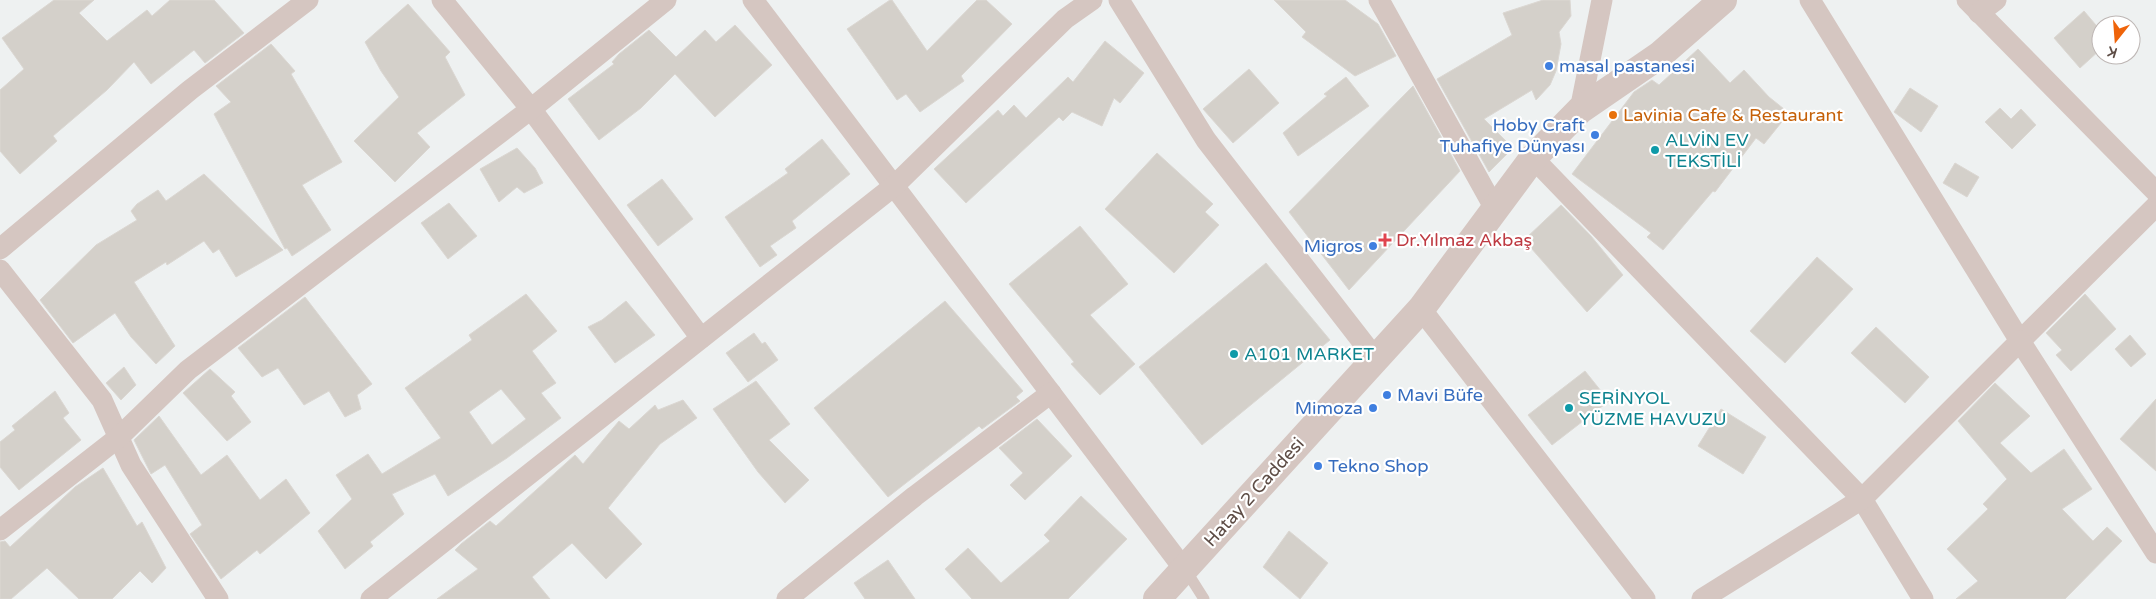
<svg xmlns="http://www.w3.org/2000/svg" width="2156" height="599" viewBox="0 0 2156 599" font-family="'Varela Round',sans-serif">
<rect width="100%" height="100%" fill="#eef1f1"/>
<g fill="#d4d0ca" stroke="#dbd7d2" fill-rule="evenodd">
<polygon points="54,0 94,0 79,13 107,41 147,10 152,16 170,0 214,0 244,33 205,63 194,50 151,84 134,62 107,90 53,136 57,141 20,174 0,151 0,90 24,69 2,38"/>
<polygon points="890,0 892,0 927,51 977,0 986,0 1012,24 961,76 964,81 920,112 906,94 897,100 847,29"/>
<polygon points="1274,0 1345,0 1378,24 1396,56 1355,76 1302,37 1306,32"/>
<polygon points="1543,0 1570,0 1571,16 1559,32 1561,44 1556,71 1550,85 1536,100 1532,90 1484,119 1513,148 1489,172 1437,79 1512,35 1503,13"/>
<polygon points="408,4 450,52 445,57 465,95 417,133 430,147 395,182 354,141 399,97 381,71 365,42"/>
<polygon points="2084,11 2101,31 2101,49 2080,68 2054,38"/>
<polygon points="735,25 772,65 715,117 675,74 641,108 599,140 568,99 614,64 612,62 619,54 649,30 676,57 705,30 716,42"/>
<polygon points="1105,41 1144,73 1120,103 1114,98 1102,126 1072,112 1063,121 1059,117 966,203 934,169 998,110 1003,116 1014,105 1026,118 1068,77 1073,82"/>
<polygon points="271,44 295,71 291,74 342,162 302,185 331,230 292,256 287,248 285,249 214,114 231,102 216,86"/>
<polygon points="1698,49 1730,83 1744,70 1769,97 1789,113 1764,144 1756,138 1715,192 1713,191 1663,250 1647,237 1651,233 1572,174 1634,92 1652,80 1659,85"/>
<polygon points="1249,69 1279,103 1233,143 1203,109"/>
<polygon points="1346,77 1369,106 1298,156 1283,133 1327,96 1324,94"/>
<polygon points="1413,86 1460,171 1349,290 1289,212"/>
<polygon points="1910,88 1938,106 1921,132 1894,112"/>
<polygon points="2000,108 2011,119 2021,109 2036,125 2012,149 1985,122"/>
<polygon points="822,139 850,174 792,221 796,228 770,246 777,255 760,267 725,217 788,173 785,169"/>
<polygon points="517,148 535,168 543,183 524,193 517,187 499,202 480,169"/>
<polygon points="1157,153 1213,204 1205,212 1219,225 1174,273 1105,209"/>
<polygon points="1955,163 1979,177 1967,197 1943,183"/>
<polygon points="204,174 283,250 236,277 219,249 213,253 204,241 167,265 166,262 134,282 175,346 156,364 131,337 115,313 73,343 40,300 96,245 137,220 131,211 137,204 158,190 166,201"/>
<polygon points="662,179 693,219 658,246 627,205"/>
<polygon points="449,203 477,236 448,259 421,223"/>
<polygon points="1561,205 1591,236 1623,275 1587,312 1524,240"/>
<polygon points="1080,226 1128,284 1090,315 1135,364 1100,395 1071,364 1074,362 1009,284"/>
<polygon points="1817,257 1853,289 1785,363 1750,331"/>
<polygon points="1266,263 1330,340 1202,445 1139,367"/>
<path d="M526,294L557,331L532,351L556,383L541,393L561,418L507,458L448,496L435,474L392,494L404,514L370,542L373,546L345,569L318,531L352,499L336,475L368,454L382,474L441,438L405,388L472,340L469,335ZM501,389L526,419L492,445L469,412Z"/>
<polygon points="2085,294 2116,329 2071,371 2056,355 2062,350 2046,333"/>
<polygon points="305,297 372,384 357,395 361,409 345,417 329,391 304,405 278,368 262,377 238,348"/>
<polygon points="626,301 655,335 615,363 588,327 602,320"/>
<polygon points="945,301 1023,391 1016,397 1020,401 982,429 979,426 888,497 814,408"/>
<polygon points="1876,327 1929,377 1905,403 1851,353"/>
<polygon points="754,333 762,344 765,342 778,360 748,382 726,353"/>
<polygon points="2130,335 2146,354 2131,367 2115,349"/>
<polygon points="124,367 136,385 121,400 106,383"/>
<polygon points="210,369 235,392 231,396 251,422 227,441 183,393"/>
<polygon points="1585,371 1609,401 1552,445 1528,415"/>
<polygon points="756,381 790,424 769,440 809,480 785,503 758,472 713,409"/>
<polygon points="1995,383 2030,416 2000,443 2031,473 2064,449 2092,489 2062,509 2093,541 2107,527 2122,541 2065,599 1956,599 1978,581 1947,549 1988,509 1983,504 2007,479 1958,421"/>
<polygon points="55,391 69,413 63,418 81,440 19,490 0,467 0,442 15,430 12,426"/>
<polygon points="2156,399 2156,471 2120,439"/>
<polygon points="683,400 697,418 660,444 608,508 642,544 606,579 572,543 532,577 550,599 437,599 478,569 455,550 461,544 490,521 496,526 575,455 583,464 619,421 629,429 655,405 658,410"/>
<polygon points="1721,409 1766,437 1743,474 1698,446"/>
<polygon points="159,416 201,475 227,455 260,500 286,479 310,513 260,554 257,550 221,579 190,534 202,525 165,465 151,474 134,440"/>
<polygon points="1037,419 1072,456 1025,500 1010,485 1023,473 999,448"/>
<polygon points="103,468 137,526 142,522 166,568 152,583 140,571 112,599 79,599 47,568 11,599 0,599 0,542 5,541 10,547 75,487"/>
<polygon points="1081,496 1127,539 1068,599 972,599 945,569 968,548 1001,583 1050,541 1044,535"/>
<polygon points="1289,531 1328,563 1300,599 1263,567"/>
<polygon points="888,560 915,599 865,599 854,583"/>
</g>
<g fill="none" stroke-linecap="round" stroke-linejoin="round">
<polyline stroke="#d5c6c1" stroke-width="11" points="1185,569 1204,599"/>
<g stroke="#d5c6c1" stroke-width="21">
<polyline points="442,0 531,109 701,338"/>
<polyline points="753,0 1184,569"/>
<polyline points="1119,0 1206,140 1375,358"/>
<polyline points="1379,0 1495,209"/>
<polyline points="1810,0 2020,341 2156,206"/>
<polyline points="1967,0 2156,192"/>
<polyline points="1979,13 1996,0"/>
<polyline points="1580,110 1602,0"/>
<polyline points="1533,158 1862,499 1923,599"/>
<polyline points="0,249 190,90 308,0"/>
<polyline points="0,270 102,400 131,465 218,599"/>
<polyline points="1421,309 1645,599"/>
<polyline points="0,530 119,437 188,370 531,109 666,0"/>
<polyline points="371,599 894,186 1065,19 1092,0"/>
<polyline points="787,599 915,496 1051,393"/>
<polyline points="1702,599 1862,499 2020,341 2156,553"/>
</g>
<polyline stroke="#d5c6c1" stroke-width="28" points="1157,599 1421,309 1533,158 1580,110 1660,55 1723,0"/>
</g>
<g fill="#3f7fe0" stroke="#fff" stroke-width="2">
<circle cx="1549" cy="66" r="5"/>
<circle cx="1595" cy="135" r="5"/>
<circle cx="1373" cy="246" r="5"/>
<circle cx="1387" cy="395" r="5"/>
<circle cx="1373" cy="408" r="5"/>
<circle cx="1318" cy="466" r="5"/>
</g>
<circle fill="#e8710a" stroke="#fff" stroke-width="2" cx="1613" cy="115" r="5"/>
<g fill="#0f9aa8" stroke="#fff" stroke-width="2">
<circle cx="1655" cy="150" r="5"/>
<circle cx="1234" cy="354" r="5"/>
<circle cx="1569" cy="408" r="5"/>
</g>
<path fill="#e0444e" stroke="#fff" stroke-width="2" d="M1382.5 232.5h5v5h5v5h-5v5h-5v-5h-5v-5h5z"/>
<g text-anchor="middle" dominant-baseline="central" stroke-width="4.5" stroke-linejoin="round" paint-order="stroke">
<g font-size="18" fill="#366cbe" stroke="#fff" text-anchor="start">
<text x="1559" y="66">masal pastanesi</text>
<text x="1585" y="125" text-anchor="end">Hoby Craft<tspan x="1585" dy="21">Tuhafiye Dünyası</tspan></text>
<text x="1363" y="246" text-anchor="end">Migros</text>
<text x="1397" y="395">Mavi Büfe</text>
<text x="1363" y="408" text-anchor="end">Mimoza</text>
<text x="1328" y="466">Tekno Shop</text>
</g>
<g font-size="18" fill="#c56008" stroke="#fff" text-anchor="start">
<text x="1623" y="115">Lavinia Cafe &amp; Restaurant</text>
</g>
<g font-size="18" fill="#0d838f" stroke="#fff" text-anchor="start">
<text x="1665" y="140">ALVİN EV<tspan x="1665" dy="21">TEKSTİLİ</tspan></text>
<text x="1244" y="354">A101 MARKET</text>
<text x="1579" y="398">SERİNYOL<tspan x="1579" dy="21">YÜZME HAVUZU</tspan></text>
</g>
<g font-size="18" fill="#be3a42" stroke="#fff" text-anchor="start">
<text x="1396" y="240">Dr.Yılmaz Akbaş</text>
</g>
<g font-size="18" fill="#5d4c45" stroke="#fff">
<text transform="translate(1254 492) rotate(-48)">Hatay 2 Caddesi</text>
</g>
</g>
<g transform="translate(2116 40) rotate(197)"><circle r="24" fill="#ffffff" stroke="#beb7b5"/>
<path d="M0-4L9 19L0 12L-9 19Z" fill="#ef640a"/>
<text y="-8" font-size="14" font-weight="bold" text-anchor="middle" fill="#5d4c45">K</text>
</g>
</svg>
